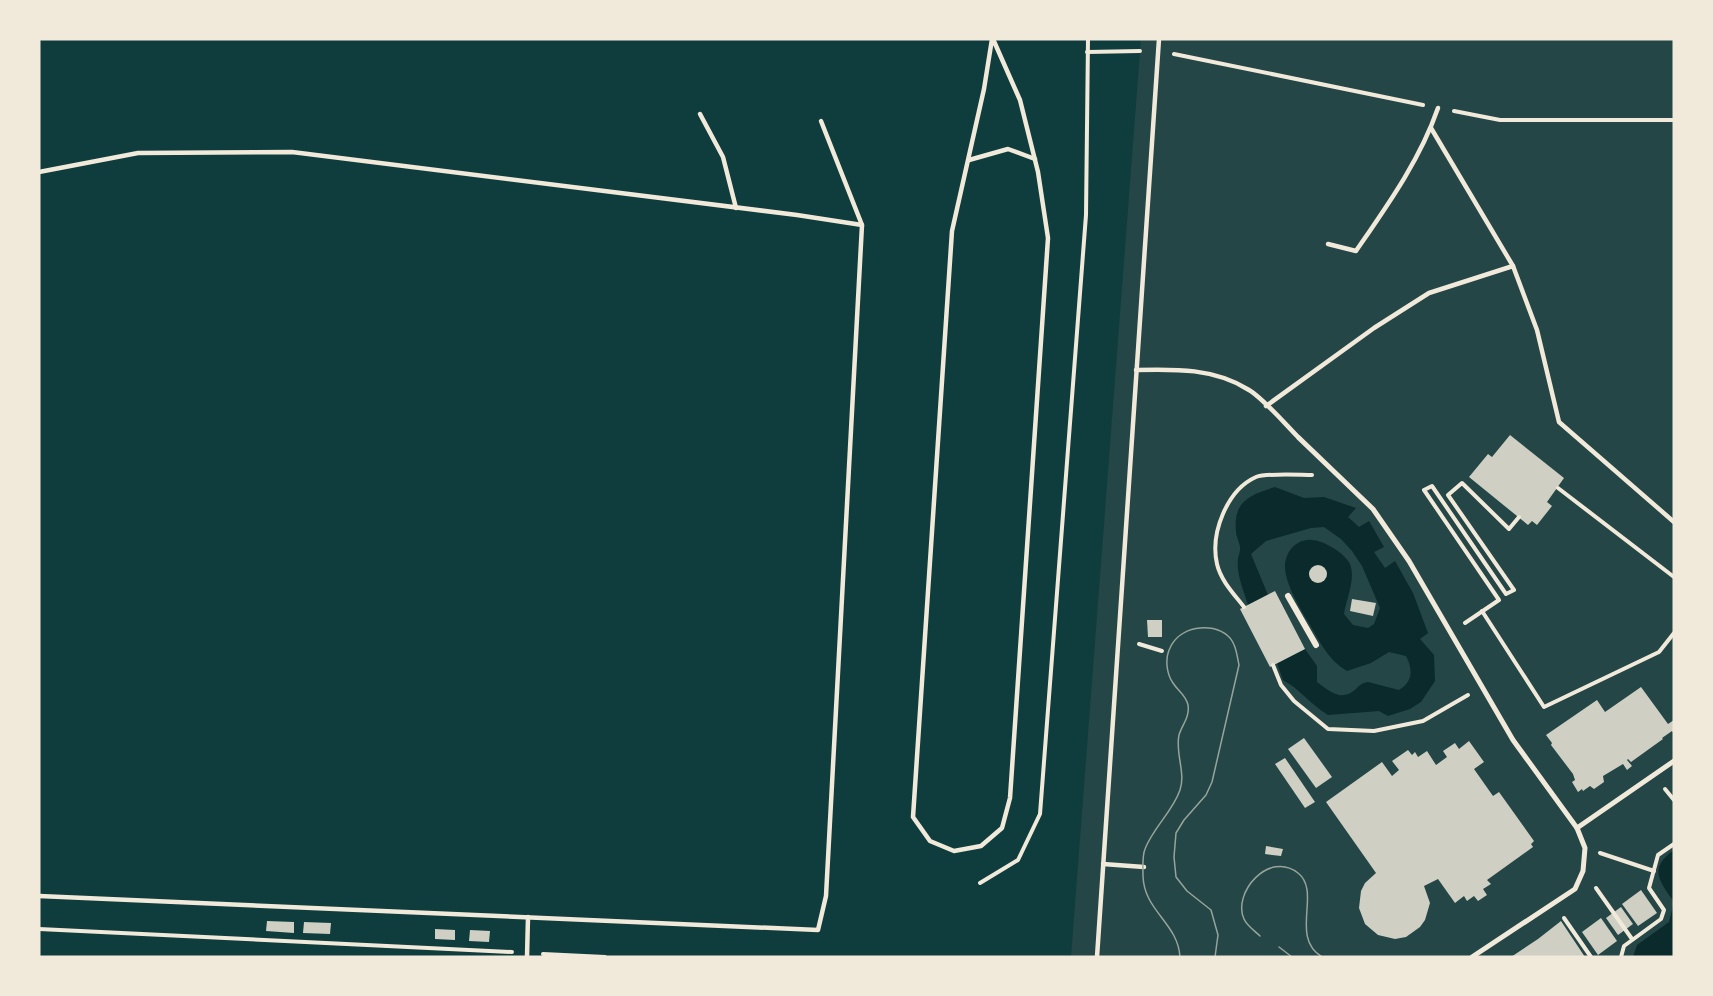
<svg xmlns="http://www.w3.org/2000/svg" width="1713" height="996" viewBox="0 0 1713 996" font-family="'Roboto Condensed',sans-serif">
<rect width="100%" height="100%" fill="#0f3d3e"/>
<polygon fill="#244646" points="1141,39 1674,39 1674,957 1071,957"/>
<g fill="#0a2a2b">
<path d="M1275,487L1304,498L1324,497L1356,508L1348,517L1359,527L1369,521L1384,547L1374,552L1385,568L1395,561L1413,593L1428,633L1420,639L1434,655L1435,681L1421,702L1410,709L1388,716L1379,711L1328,715C1311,705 1300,689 1283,680L1277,663L1305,649L1317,666V682C1330,692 1342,702 1356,689C1360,685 1362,683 1368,682L1399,690C1413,682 1413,669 1406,656L1389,652L1371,663L1347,671C1329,661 1320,642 1310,625C1301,610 1290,592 1286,575C1282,560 1290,542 1307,540C1320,538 1344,552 1350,564C1356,580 1346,599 1344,614L1353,625L1368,628L1374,624L1380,608L1362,566L1352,551L1341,539L1324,527L1311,528L1266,541L1251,554L1268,595L1248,605C1244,591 1236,574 1238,559C1238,556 1240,553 1240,550C1241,544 1236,538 1236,531C1233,501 1250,495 1275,487Z"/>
<path d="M1674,850V902C1658,879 1649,868 1674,850Z"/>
<polygon points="1674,902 1674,957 1633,957 1637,945 1669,922"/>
</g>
<g fill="#cfcfc3">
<polygon points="1510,435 1564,478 1547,502 1552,506 1537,525 1532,521 1528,525 1469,477 1488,454 1492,457"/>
<circle cx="1318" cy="574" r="9"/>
<polygon points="1275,591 1305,649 1270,667 1240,609"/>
<polygon points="1352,599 1376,603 1373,616 1350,611"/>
<polygon points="1147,620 1162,620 1162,637 1148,637"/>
<polygon points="1641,687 1668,724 1674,720 1674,734 1672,731 1662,738 1663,739 1631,762 1628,759 1627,760 1632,766 1627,770 1623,764 1603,776 1604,782 1594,789 1590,786 1583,791 1582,789 1578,792 1572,782 1575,780 1573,774 1551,745 1552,743 1546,735 1597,700 1605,712"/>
<polygon points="1304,738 1332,777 1316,788 1288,749"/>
<polygon points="1469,741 1484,762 1474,769 1493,796 1499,792 1534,841 1531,844 1533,847 1487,880 1491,884 1483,889 1487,895 1478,901 1474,896 1467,901 1464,896 1455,903 1438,879 1424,886 1430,903 1425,920 1420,927 1406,937 1395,939 1378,935 1365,924 1359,908 1361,891 1365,883 1376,873 1326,802 1382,762 1392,776 1399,770 1392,761 1408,750 1412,755 1415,752 1418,757 1427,751 1436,765 1447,757 1443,751 1455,743 1459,749"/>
<polygon points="1285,758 1315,802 1305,808 1275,764"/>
<polygon points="1266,846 1283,849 1281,856 1265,854"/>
<polygon points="1641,890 1657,913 1638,926 1622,904"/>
<polygon points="1621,907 1633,924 1618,935 1606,918"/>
<polygon points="1601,918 1617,941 1598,955 1582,932"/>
<polygon points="267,921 294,922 294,933 266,931"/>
<polygon points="1561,921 1585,957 1511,957 1538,939"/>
<polygon points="304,922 331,923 330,934 303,933"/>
<polygon points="435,929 455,930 455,940 435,939"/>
<polygon points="470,930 490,931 489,942 469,941"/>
</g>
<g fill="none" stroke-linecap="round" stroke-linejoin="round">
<g stroke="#f1e9da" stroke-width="4">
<polyline points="1087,52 1140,51"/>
<polyline points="1174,54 1423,105"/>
<polyline points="1454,111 1500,120 1674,120"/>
<polyline points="1558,488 1674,577"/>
<path d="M1244,607C1234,594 1221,581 1217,564C1210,533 1227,490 1256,477C1266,473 1300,475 1312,475"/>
<polyline points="1482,611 1544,707 1659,652 1674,633"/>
<polyline points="1465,623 1499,600 1424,490 1432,486 1506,594 1514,590 1448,495 1462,483 1509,529 1519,517"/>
<polyline points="1139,644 1162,651"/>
<polyline points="1273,665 1281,685 1294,701 1328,729 1374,731 1423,721 1468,695"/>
<polyline points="1665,789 1674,800"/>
<polyline points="1600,853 1654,871"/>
<polyline points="980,883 1018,860 1040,814 1086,215 1088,39"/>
<polyline points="1596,888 1632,939"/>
<polyline points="1564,918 1591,957"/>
<polyline points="39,929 512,952"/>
<polyline points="543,954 605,957"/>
<polyline points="1621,957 1624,946 1661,919 1664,910 1649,888 1658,855 1674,844"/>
</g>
<g stroke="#f1e9da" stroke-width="4.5">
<polyline points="992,39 984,89 952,231 913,817 930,841 954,851 981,846 1002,828 1010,798 1048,238 1038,172 1020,100 993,39"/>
<polyline points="700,114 723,157 736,208"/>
<polyline points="821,121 862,225"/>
<polyline points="1431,128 1513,266 1537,330 1559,422 1674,522"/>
<polyline points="969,160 1008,149 1035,159"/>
<polyline points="39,172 138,153 292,152 797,215 862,225 826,896 818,930 39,896"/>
<path d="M1328,244L1356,251C1387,206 1420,160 1438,108"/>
<path d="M1136,370C1175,369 1215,368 1249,390C1264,399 1286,425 1299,438"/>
<polyline points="1266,406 1374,328 1429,293 1513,266"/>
<polyline points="1103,864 1144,867"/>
<polyline points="527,957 528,917"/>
<polyline points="1097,957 1159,39"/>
</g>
<g stroke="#f1e9da" stroke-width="5">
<polyline points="1299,438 1373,509 1409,561 1513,740 1577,828 1585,848 1583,871 1575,889 1472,957"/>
<polyline points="1577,828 1674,761"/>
</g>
<polyline stroke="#f1e9da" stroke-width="6" points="1288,596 1316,645"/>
<g stroke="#97a49c" stroke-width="1.5">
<path d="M1260,936C1255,931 1247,926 1244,919C1232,893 1269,850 1298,873C1322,892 1289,937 1322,957"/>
<polyline points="1279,947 1292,957"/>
<path d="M1180,957C1178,923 1144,911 1143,876C1143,868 1142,856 1145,849C1153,828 1173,811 1180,790C1186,773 1175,753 1179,735C1182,725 1190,717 1188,705C1186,695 1178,691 1173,683C1166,673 1165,658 1170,648C1179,627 1211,621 1228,636C1236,643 1237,656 1239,665L1212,782L1206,795L1184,820L1176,833L1174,857L1176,877L1187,891L1211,910L1218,935L1215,957"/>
</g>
</g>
<rect width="1713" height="996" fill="none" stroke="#f1e9da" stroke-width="81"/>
</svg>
